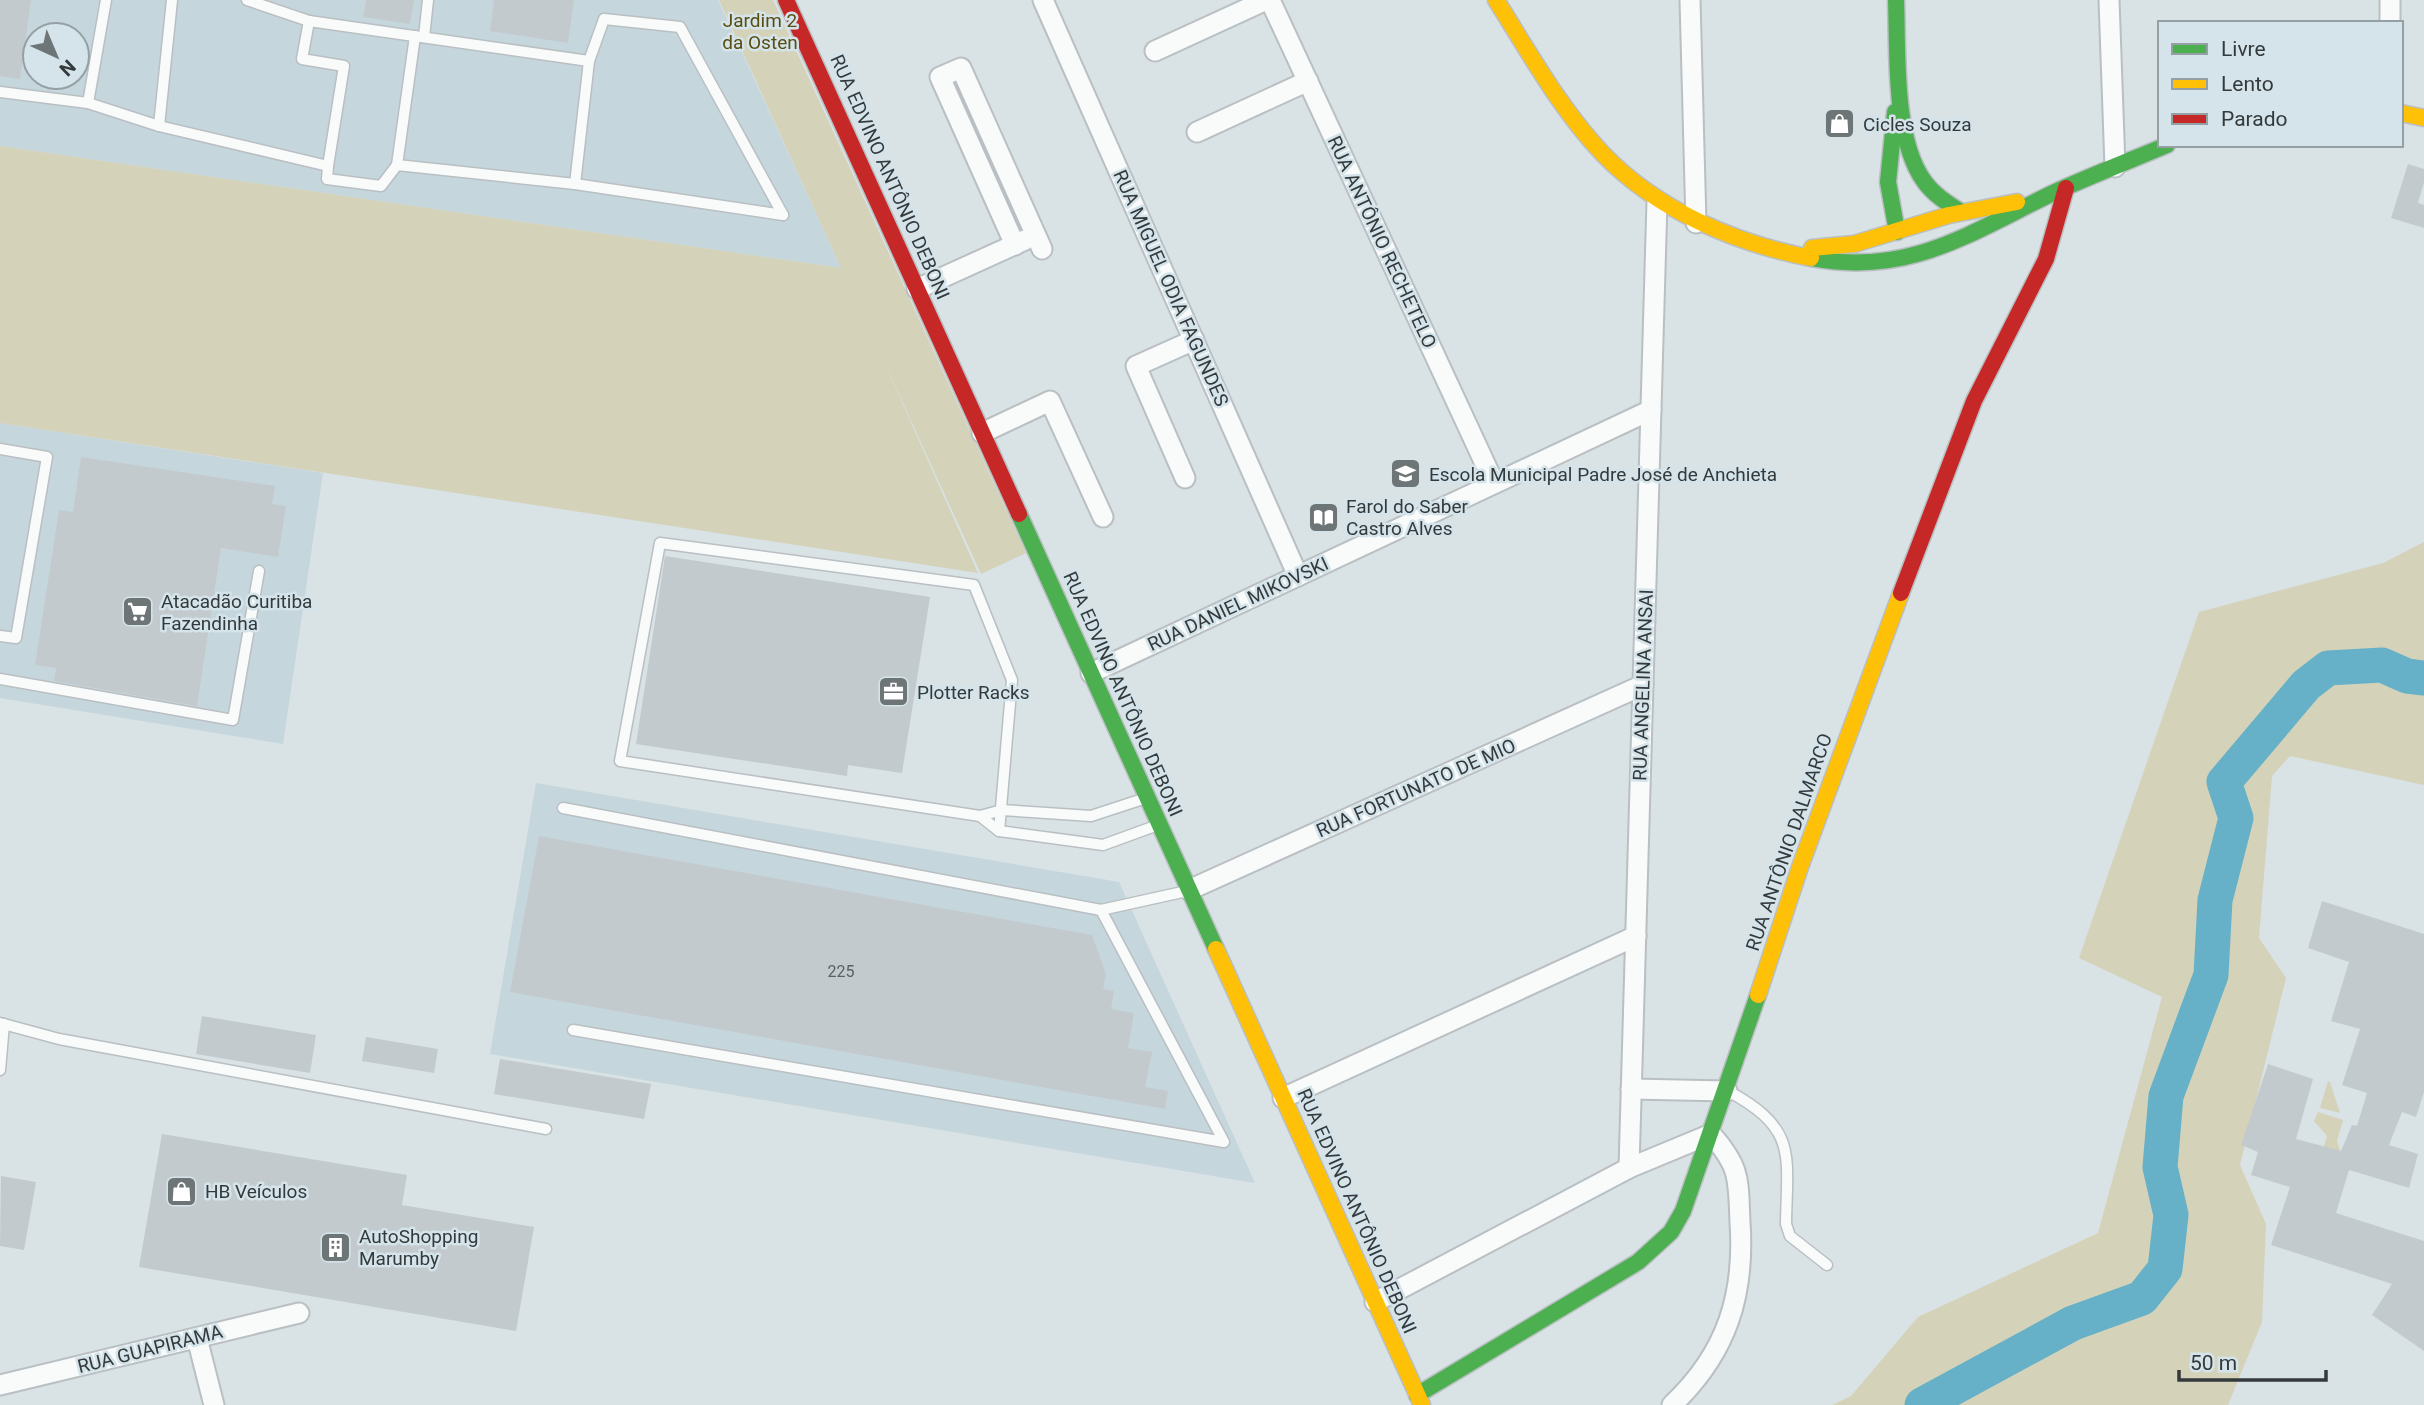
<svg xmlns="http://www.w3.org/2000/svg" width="2424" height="1405" viewBox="0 0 2424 1405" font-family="Roboto,sans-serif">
<rect width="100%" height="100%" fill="#d9e2e5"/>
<g fill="#c6d6dd" fill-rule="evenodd">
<path d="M0,0H718L841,268L0,146ZM35,35H77V77H35Z"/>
<polygon points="0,423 323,473 283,744 0,698"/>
<polygon points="536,783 1119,882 1255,1183 490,1054"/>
</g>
<g fill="#d4d3ba">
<polygon points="719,0 773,0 1026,553 981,574 881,355 978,573 0,423 0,146 841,268"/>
<polygon points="2424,542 2424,785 2290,756 2272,776 2259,938 2286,978 2240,1165 2266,1224 2262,1322 2228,1405 1832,1405 1851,1396 1918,1317 2098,1233 2162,997 2079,958 2199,612 2383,563"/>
<polygon points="2328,1081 2330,1082 2340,1113 2320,1108"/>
<polygon points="2318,1112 2343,1120 2337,1141 2340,1151 2318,1165 2327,1136 2314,1121"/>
</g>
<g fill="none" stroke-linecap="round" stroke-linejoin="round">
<polyline stroke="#66b1c7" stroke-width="35" points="1922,1405 2073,1323 2142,1298 2165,1269 2171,1215 2160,1167 2166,1096 2211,975 2215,900 2236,818 2224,782 2306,685 2328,668 2382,665 2407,676 2424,678"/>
</g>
<g fill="#c3cacd">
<polygon points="0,0 31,0 20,79 0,76"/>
<polygon points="366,0 414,0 410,24 363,17"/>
<polygon points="494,0 574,0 568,43 490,31"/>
<polygon points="2408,164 2424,169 2424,182 2418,203 2424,205 2424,228 2391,218"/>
<polygon points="81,457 275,486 272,504 286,506 278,557 221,548 197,706 54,681 56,668 35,665 59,510 73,512"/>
<polygon points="665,556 930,597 902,773 848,765 847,776 636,744"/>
<polygon points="539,836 1092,935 1106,974 1103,989 1114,991 1111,1009 1134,1013 1128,1048 1152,1052 1145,1087 1168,1091 1165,1109 510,992"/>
<polygon points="2322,901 2424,934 2424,1092 2416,1117 2402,1112 2389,1145 2418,1154 2409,1188 2349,1170 2336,1213 2424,1241 2424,1351 2372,1315 2392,1284 2271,1245 2290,1187 2251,1175 2258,1152 2241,1145 2268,1064 2313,1079 2296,1139 2341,1151 2352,1125 2357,1126 2367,1093 2342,1085 2360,1029 2331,1021 2349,962 2308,948"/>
<polygon points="202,1016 316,1035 310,1073 196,1054"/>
<polygon points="366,1037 438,1049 434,1073 362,1061"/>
<polygon points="500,1059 651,1084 644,1119 494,1094"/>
<polygon points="162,1134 407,1175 402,1205 534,1227 516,1331 139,1267"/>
<polygon points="1,1176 36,1182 24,1250 0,1246"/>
</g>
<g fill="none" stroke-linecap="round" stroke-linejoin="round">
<defs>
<g id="lane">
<polyline points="247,0 309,21 302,59 344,66 328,166"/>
<polyline points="309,21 589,61"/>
<polyline points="424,37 428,0"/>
<polyline points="0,92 88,103 159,126 328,166 327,179 381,186 397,165 575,184 783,215"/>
<polyline points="88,103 106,0"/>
<polyline points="159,126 172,0"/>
<polyline points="397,165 415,36"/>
<polyline points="575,184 589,61 604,19 680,27 783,215"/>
<polyline points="0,449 47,457 16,638 0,636"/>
<polyline points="0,679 233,720 259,571"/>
<polyline points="563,808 1101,910"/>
<polyline points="980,816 999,831 1103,845 1158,825"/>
<polyline points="999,831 1012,680 974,585 660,543 620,761 980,816 1002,810 1091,816 1146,798"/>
<polyline points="0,1023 59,1039 546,1129"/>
<polyline points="573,1030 1224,1142 1101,910 1187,891"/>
<polyline points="0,1070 4,1024"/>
<path d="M1728,1091C1798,1129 1787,1154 1786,1224L1790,1236L1827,1265"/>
</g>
<g id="street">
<polyline points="1043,0 1298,576"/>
<polyline points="1270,0 1494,483"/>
<polyline points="1690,0 1696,223"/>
<polyline points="2109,0 2115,167"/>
<polyline points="2390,23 2390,0"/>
<polyline points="1155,51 1266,0"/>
<polyline points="1197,132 1308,81"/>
<polyline points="1015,245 940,77 961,68 1042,249"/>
<polyline points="917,289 1025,240"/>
<polyline points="982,433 1050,401 1103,517"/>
<polyline points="1185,478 1136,366 1194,340"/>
<polyline points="1091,673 1651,410"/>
<polyline points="1189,890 1643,685"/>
<polyline points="1631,1089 1727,1091"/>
<polyline points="1283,1098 1636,936"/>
<polyline points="1629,1168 1657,201"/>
<path d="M1375,1302L1629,1168L1711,1134C1741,1168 1738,1179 1740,1222C1745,1295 1727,1353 1672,1405"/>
<polyline points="197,1338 214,1405"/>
<polyline points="0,1385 299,1313"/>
</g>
<g id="fast">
<path d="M1896,0C1898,51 1893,138 1924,181C1933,194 1947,203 1961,212"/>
<polyline points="1895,112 1888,182 1897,232"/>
<path d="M1811,258C1908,277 1970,233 2053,193C2090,176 2129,161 2167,145"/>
<polyline points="1019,514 1216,949"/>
<polyline points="1417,1395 1638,1262 1671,1232 1683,1211 1758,995"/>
</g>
<g id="slow">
<path d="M1496,0C1529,52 1560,109 1603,154C1657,210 1734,243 1811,258"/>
<polyline points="2401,113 2424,118"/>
<polyline points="1812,248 1854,244 1949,215 2017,202"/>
<polyline points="1216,949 1422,1405"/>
<polyline points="1758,995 1800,867 1901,593"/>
</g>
<g id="jam">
<polyline points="786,0 1019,514"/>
<polyline points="1901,593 1974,401 2046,259 2066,188"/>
</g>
</defs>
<use href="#lane" stroke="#b9bfc2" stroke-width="13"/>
<use href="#street" stroke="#b9bfc2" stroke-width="23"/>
<use href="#fast" stroke="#b9bfc2" stroke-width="19"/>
<use href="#slow" stroke="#b9bfc2" stroke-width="19"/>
<use href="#jam" stroke="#b9bfc2" stroke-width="19"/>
<use href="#lane" stroke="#f9fbfb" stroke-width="10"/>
<use href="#street" stroke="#f9fbfb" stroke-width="19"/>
<use href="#fast" stroke="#4caf50" stroke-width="16"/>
<use href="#slow" stroke="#ffc107" stroke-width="16"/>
<use href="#jam" stroke="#c62828" stroke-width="16"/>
</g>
<defs>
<symbol id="shop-square" viewBox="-11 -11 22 22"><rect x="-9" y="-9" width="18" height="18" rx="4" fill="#6e7577" stroke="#d4e4ea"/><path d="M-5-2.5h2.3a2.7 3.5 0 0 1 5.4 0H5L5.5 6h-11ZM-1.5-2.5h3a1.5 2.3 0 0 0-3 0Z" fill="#fff"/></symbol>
<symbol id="school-square" viewBox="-11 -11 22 22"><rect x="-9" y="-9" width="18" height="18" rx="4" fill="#6e7577" stroke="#d4e4ea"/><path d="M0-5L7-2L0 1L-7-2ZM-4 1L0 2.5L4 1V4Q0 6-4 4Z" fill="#fff"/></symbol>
<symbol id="library-square" viewBox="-11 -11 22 22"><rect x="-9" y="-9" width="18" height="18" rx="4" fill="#6e7577" stroke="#d4e4ea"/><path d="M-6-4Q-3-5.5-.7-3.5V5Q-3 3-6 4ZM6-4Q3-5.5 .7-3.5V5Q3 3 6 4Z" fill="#fff"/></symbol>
<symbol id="supermarket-square" viewBox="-11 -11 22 22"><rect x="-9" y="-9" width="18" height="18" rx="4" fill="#6e7577" stroke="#d4e4ea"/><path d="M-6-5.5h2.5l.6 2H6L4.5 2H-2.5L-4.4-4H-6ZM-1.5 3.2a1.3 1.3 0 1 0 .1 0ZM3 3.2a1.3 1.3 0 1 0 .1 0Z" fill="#fff"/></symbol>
<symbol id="office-square" viewBox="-11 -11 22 22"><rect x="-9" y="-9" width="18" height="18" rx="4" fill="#6e7577" stroke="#d4e4ea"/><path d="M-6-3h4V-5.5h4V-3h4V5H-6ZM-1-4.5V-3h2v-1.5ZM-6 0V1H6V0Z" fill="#fff"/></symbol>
<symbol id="building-square" viewBox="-11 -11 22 22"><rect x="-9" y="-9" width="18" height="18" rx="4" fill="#6e7577" stroke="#d4e4ea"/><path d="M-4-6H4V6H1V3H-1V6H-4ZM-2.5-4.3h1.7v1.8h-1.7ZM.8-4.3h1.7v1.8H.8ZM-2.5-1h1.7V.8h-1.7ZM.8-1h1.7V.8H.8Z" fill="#fff"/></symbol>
</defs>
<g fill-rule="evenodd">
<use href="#shop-square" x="1822" y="106" width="35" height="35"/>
<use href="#school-square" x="1388" y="456" width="35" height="35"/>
<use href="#library-square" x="1306" y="500" width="35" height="35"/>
<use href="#supermarket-square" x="120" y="594" width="35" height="35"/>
<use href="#office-square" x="876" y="674" width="35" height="35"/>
<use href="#shop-square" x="164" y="1174" width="35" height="35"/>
<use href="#building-square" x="318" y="1230" width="35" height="35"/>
</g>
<g text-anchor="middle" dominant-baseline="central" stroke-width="5" stroke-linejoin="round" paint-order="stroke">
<g font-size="16" fill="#5a6062">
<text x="841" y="971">225</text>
</g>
<g font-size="19" fill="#594e10" stroke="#d4e4ea">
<text x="760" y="20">Jardim 2<tspan x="760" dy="22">da Osten</tspan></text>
</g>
<g font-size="19" fill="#343a3c" stroke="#d4e4ea" text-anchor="start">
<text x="1863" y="124">Cicles Souza</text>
<text x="1429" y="474">Escola Municipal Padre José de Anchieta</text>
<text x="1346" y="506">Farol do Saber<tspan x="1346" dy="22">Castro Alves</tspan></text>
<text x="161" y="601">Atacadão Curitiba<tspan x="161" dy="22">Fazendinha</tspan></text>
<text x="917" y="692">Plotter Racks</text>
<text x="205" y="1191">HB Veículos</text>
<text x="359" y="1236">AutoShopping<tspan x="359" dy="22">Marumby</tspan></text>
</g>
<g font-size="19" fill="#343a3c" stroke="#d4e4ea">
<text transform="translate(890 177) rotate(66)">RUA EDVINO ANTÔNIO DEBONI</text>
<text transform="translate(1382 242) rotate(65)">RUA ANTÔNIO RECHETELO</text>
<text transform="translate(1171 288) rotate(66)">RUA MIGUEL ODIA FAGUNDES</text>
<text transform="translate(1238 604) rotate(-25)">RUA DANIEL MIKOVSKI</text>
<text transform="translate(1643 685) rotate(-88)">RUA ANGELINA ANSAI</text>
<text transform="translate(1123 694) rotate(66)">RUA EDVINO ANTÔNIO DEBONI</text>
<text transform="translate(1416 788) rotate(-24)">RUA FORTUNATO DE MIO</text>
<text transform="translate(1789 842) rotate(-71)">RUA ANTÔNIO DALMARCO</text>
<text transform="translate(1357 1211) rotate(66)">RUA EDVINO ANTÔNIO DEBONI</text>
<text transform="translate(150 1349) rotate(-14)">RUA GUAPIRAMA</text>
</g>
</g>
<rect x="2158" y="21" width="245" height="126" fill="#d4e4ea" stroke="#94a0a4" stroke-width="2"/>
<rect x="2172" y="44" width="35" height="10" fill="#4caf50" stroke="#94a0a4" stroke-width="2"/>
<text x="2221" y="56" font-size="21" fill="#343a3c">Livre</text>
<rect x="2172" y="79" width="35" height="10" fill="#ffc107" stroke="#94a0a4" stroke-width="2"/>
<text x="2221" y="91" font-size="21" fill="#343a3c">Lento</text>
<rect x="2172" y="114" width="35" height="10" fill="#c62828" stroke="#94a0a4" stroke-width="2"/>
<text x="2221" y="126" font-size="21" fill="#343a3c">Parado</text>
<g transform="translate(56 56) rotate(136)"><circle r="33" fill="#d4e4ea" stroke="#94a0a4" stroke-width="2"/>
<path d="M0-5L12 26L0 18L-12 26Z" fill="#6e7577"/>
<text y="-10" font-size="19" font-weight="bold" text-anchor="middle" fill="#343a3c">N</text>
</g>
<path d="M2179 1370v10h147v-10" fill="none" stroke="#343a3c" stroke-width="3.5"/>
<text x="2190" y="1370" font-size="21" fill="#343a3c" stroke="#d4e4ea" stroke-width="5" paint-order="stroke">50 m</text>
</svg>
